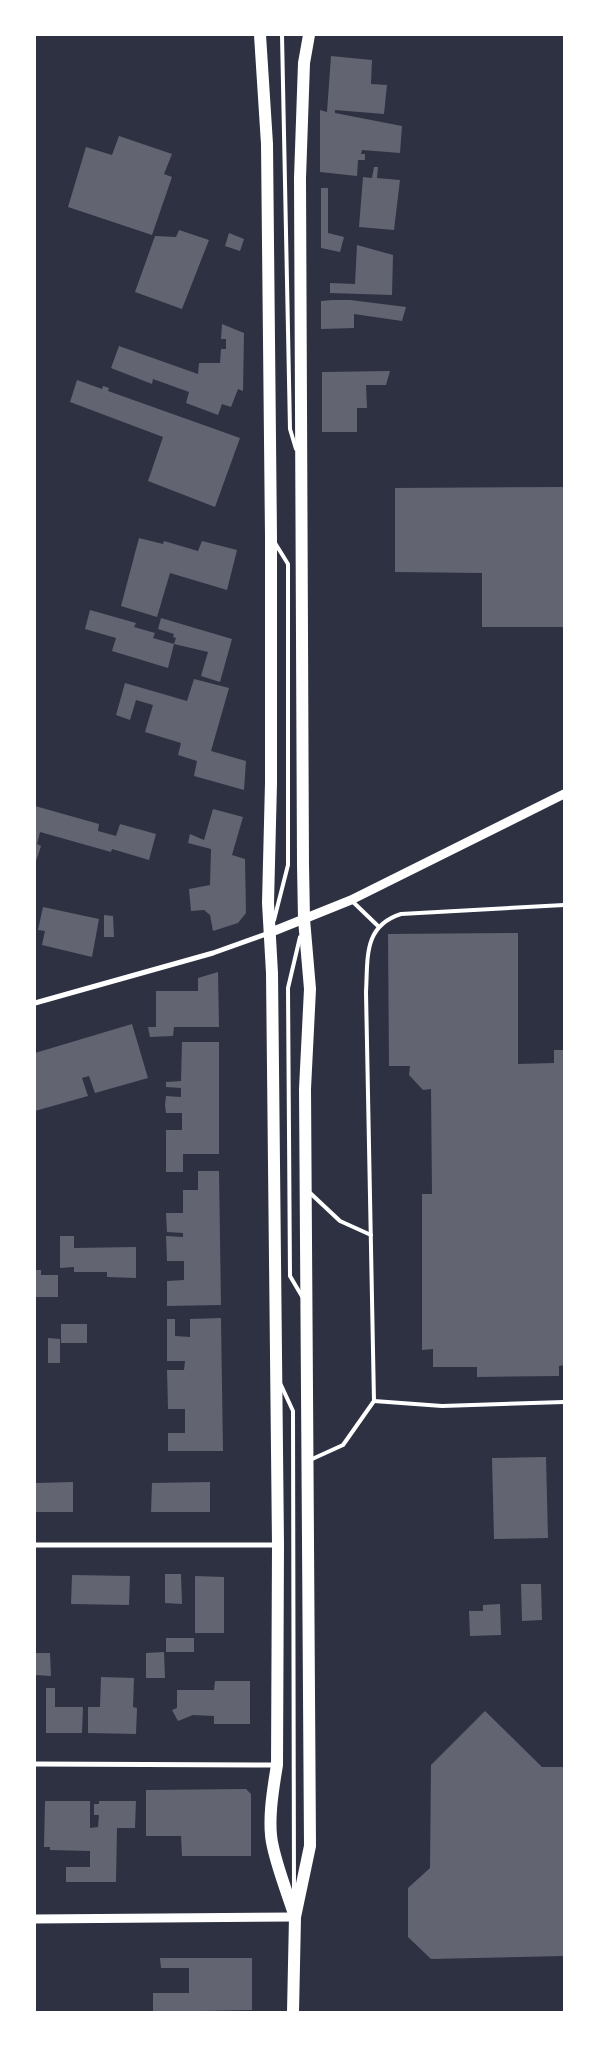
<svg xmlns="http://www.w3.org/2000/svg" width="599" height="2047" viewBox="0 0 599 2047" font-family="'Fira Sans',sans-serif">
<rect width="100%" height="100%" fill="#2d3142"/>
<g fill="#626471">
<polygon points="331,56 372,60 371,84 387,85 384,114 335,110 335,113 402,126 400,153 362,150 361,154 365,154 365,160 358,160 357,176 320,172 320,110 327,112"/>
<polygon points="119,136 172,154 164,174 172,177 152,235 68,207 86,147 112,155"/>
<polygon points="374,167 378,167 377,178 400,180 394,230 359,227 363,177 372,178"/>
<polygon points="321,188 328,188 328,233 344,237 340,252 321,248"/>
<polygon points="179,230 209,240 182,309 135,292 155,236 176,237"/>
<polygon points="229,233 244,239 240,251 225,246"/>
<polygon points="357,245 393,255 392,295 330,293 330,283 355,284"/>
<polygon points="332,300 350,300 406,307 402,321 354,314 354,328 321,329 321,301"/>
<polygon points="222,324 244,333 243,391 238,389 231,407 222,404 218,415 186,403 189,392 153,379 152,384 111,368 119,346 198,374 199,363 220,363 221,349 226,349 226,339 221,339"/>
<polygon points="390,371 386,385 366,385 367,408 357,408 357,432 322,432 322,372"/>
<polygon points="77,380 102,389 103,386 109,388 108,391 240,438 215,507 148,481 163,437 70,402"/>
<polygon points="564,487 564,627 482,627 482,573 395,572 395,488"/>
<polygon points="139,538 163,544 164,541 198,551 202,541 237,550 227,590 170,573 157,617 121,606"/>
<polygon points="90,610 136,623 134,627 155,633 153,638 174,644 168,668 112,651 116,638 85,629"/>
<polygon points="161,618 232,639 220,682 201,676 208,652 174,644 176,638 173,637 174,634 158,629"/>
<polygon points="194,679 229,688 211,751 246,761 244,790 194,776 197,761 178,755 181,743 145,732 153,705 136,700 130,720 116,715 125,683 187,701"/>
<polygon points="35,806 99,824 98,831 116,836 120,824 156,834 149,860 112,849 111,852 40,832 37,844 41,846 35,864"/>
<polygon points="213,809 243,817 232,855 245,859 246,913 238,923 213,931 210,915 204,910 191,911 189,889 210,885 211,849 188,843 190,834 204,840"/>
<polygon points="43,907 99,919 92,957 42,945 45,931 38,930"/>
<polygon points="104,915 113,916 114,937 104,937"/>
<polygon points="518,933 518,1064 554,1063 554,1050 564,1050 564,1365 559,1366 559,1376 477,1377 477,1367 433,1367 433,1349 422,1350 422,1194 432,1194 431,1089 423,1090 409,1075 410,1066 389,1066 388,934"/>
<polygon points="218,972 219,1027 174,1027 173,1036 150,1037 148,1027 156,1027 156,991 198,991 198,978"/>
<polygon points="132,1024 148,1078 95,1093 89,1076 82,1078 88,1096 35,1111 35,1053"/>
<polygon points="182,1042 219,1042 219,1154 183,1154 183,1172 166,1172 166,1130 182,1130 182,1113 166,1113 165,1105 166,1096 181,1097 181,1088 166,1087 166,1082 181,1081"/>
<polygon points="198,1171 219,1171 221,1305 167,1306 167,1281 184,1280 184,1261 167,1261 166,1236 183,1237 183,1233 167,1232 166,1213 183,1213 183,1190 198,1190"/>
<polygon points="60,1236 74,1236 74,1248 136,1247 136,1278 107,1277 107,1272 74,1272 74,1267 60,1268"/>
<polygon points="35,1270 41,1270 41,1275 58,1275 58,1297 35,1297"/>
<polygon points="221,1318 223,1451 168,1451 168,1433 185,1433 185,1409 168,1409 167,1370 184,1370 185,1361 167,1361 167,1319 175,1319 175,1336 190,1337 190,1319"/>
<rect x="61" y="1324" width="26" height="19"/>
<polygon points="48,1338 60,1339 60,1363 48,1363"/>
<polygon points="546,1457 548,1538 494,1539 492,1458"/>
<polygon points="73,1482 73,1512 35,1512 35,1483"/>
<polygon points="210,1482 210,1512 151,1512 152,1483"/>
<polygon points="165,1574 181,1574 182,1604 165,1603"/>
<polygon points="72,1575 130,1576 129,1605 71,1604"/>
<polygon points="195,1576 224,1577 224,1633 195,1633"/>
<polygon points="521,1584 541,1584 542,1620 522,1621"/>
<polygon points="500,1604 501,1635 470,1636 469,1611 483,1611 483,1605"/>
<rect x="166" y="1638" width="28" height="14"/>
<polygon points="164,1652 165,1678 146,1678 146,1653"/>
<polygon points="35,1653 50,1653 51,1676 35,1675"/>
<polygon points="101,1677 134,1678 133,1707 137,1708 136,1734 88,1733 88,1707 100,1707"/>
<polygon points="215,1681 250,1681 250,1724 214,1724 214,1716 193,1715 178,1721 172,1710 177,1708 177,1690 214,1690"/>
<polygon points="46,1688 55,1688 55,1707 83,1707 82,1733 46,1733"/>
<polygon points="485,1711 542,1767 564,1767 564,1956 431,1959 408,1937 408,1888 430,1868 431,1765"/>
<polygon points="246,1789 251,1794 251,1856 182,1856 181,1836 146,1836 146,1790"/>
<polygon points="45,1801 90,1801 90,1828 98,1827 99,1815 94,1815 94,1804 99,1804 99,1801 136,1801 135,1828 117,1828 116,1882 66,1882 66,1867 90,1867 90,1851 50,1850 50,1847 44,1847"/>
<polygon points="160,1958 252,1958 252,2010 153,2012 153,1993 189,1993 189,1968 161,1968"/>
</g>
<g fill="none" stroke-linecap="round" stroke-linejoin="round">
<g stroke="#fff" stroke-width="4">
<polyline points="282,35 290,429 296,449"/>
<polyline points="351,900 378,926"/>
<polyline points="274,920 288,865 288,564 275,543"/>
<polyline points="300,937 288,988 290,1276 303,1298"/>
<polyline points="308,1191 340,1221 371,1235"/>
<polyline points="281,1385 293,1411 294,1893"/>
<polyline points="374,1401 442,1406 564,1402"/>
<path d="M310,1460L343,1445L374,1401L366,992C368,958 363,926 401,914L564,905"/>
</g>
<g stroke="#fff" stroke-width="5">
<polyline points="35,1003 213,953 269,933"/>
<polyline points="35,1545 278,1545"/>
<polyline points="35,1764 277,1765"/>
</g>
<g stroke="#fff" stroke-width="9">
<polyline points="269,933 351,900 564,794"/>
<polyline points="35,1919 295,1917"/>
</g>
<g stroke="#fff" stroke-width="12">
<path d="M260,35L267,144L271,537V783L268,903L272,973L278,1545L277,1765C273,1789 267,1824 273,1847C278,1870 287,1892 294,1914"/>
<polyline points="293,2012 295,1917 310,1846 305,1089 310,989 304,919 303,865 300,178 304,63 309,35"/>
</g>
</g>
<rect width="599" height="2047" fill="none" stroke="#ffffff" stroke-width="72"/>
</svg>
